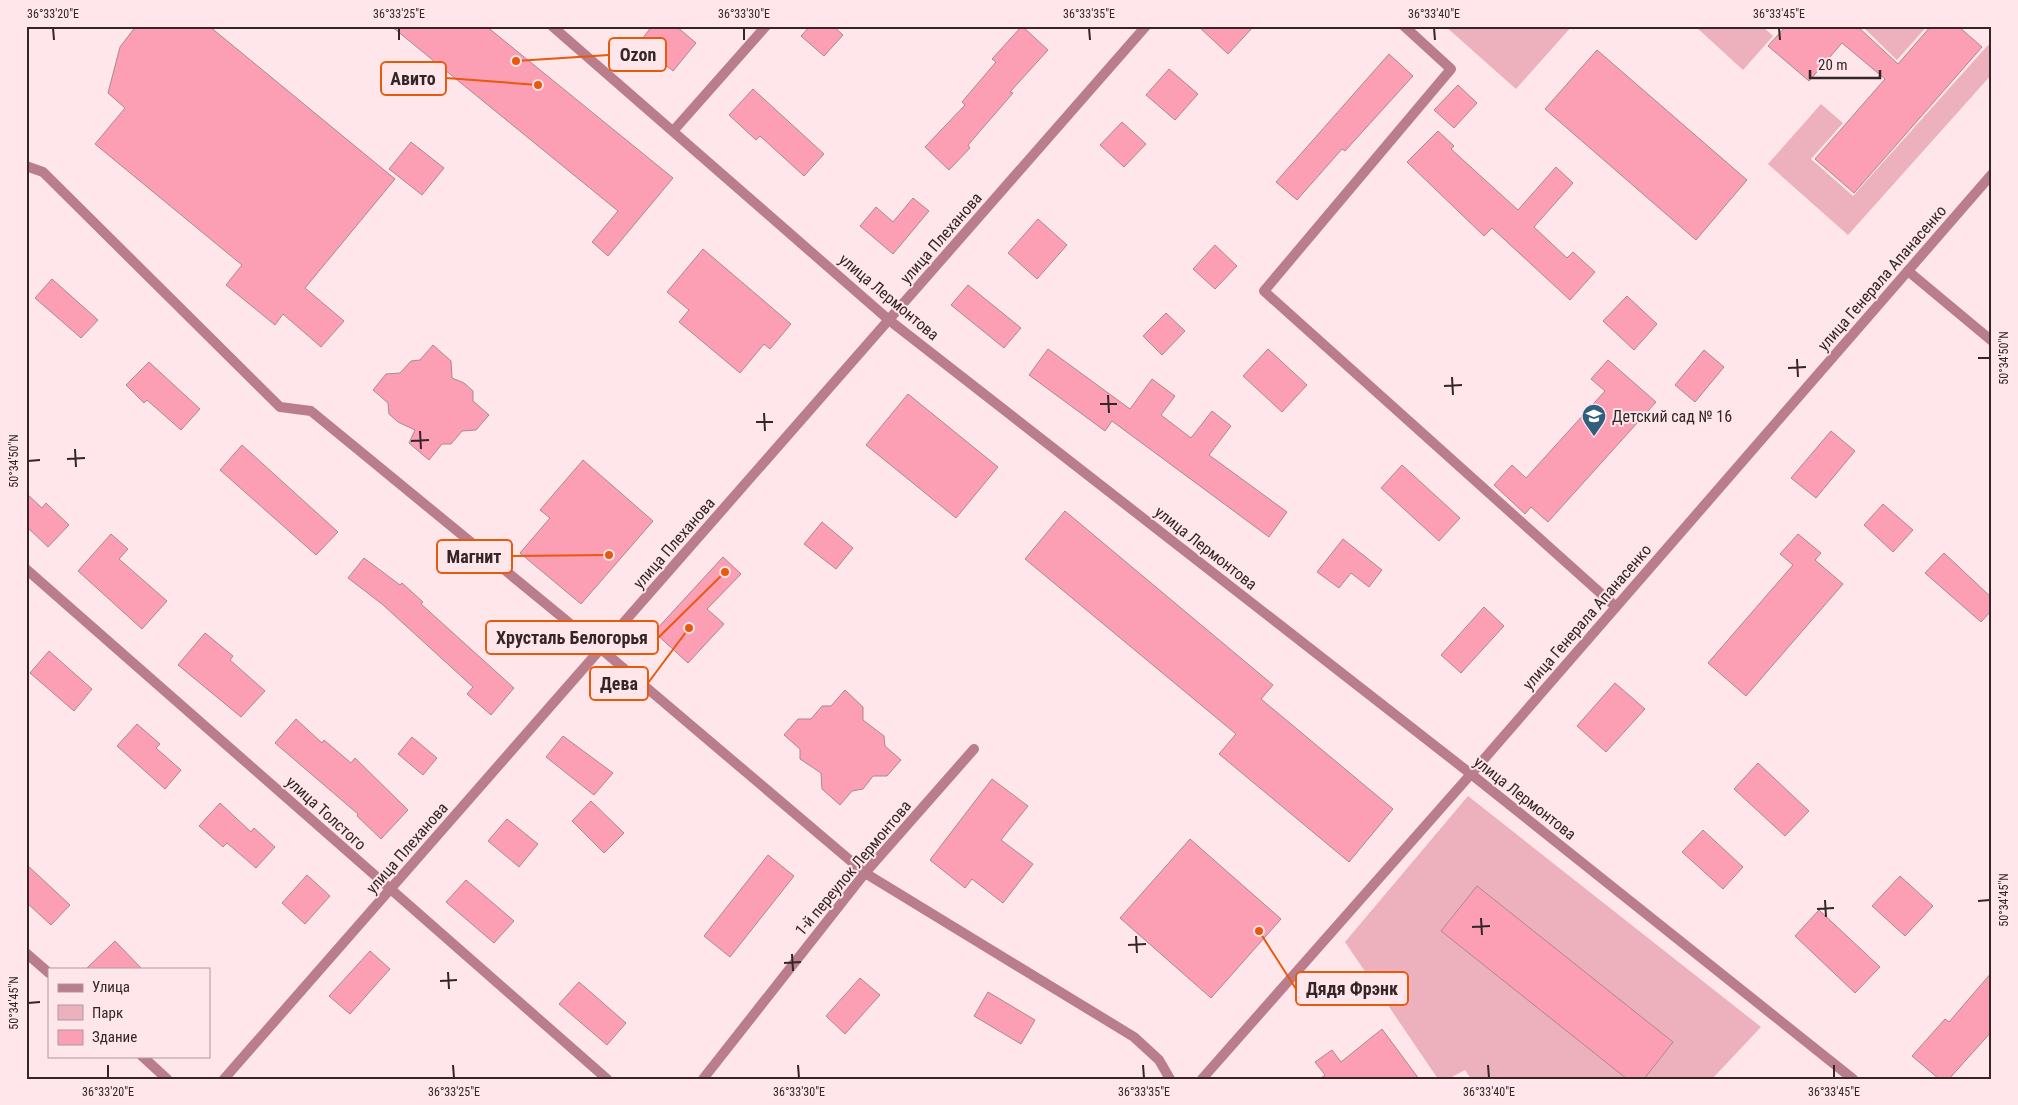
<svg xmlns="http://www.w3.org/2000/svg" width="2018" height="1105" viewBox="0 0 2018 1105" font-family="'Roboto Condensed',sans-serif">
<rect width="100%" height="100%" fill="#fee6eb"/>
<g fill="#edb0bd">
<polygon points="1445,26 1572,26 1516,89"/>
<polygon points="1695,26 1762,26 1773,36 1743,70"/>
<polygon points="1862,26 1927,26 1897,60"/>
<polygon points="1988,45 1992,48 1992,74 1848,235 1768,164 1821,104 1843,123 1811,159 1853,196"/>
<polygon points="1468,796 1761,1027 1712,1079 1471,1079 1465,1070 1448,1079 1438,1079 1345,942"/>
</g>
<g fill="#fc9fb5" stroke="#ab888f">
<polygon points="136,26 209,26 395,179 305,288 344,321 321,347 283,314 275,325 226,285 242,265 95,144 125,108 108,93 120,47"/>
<polygon points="391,26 486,26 673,178 608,256 592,242 618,211"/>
<polygon points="652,26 676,26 696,43 673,71 639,43"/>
<polygon points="810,26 833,26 843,35 824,56 801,36"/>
<polygon points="1022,26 1048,50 1010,92 1013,93 968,145 970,148 949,170 925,147 965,105 962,102 996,62 992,59"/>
<polygon points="1198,26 1254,26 1228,54"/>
<polygon points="1786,26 1857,26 1898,64 1931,26 1958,26 1982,47 1854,193 1815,159 1885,79 1842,43 1809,81 1768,46"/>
<polygon points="1597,50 1747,180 1696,240 1545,109"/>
<polygon points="1389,54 1413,76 1345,151 1342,149 1297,200 1276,182"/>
<polygon points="1169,69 1198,94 1175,120 1146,95"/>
<polygon points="1458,85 1477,103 1454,128 1434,110"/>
<polygon points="753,89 824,154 804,176 760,136 756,140 729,115"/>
<polygon points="1122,122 1146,144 1124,167 1100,145"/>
<polygon points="1438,131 1454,146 1451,149 1518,210 1556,167 1573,183 1534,227 1567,258 1573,252 1595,272 1570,300 1492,228 1484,236 1407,162"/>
<polygon points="411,142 444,168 422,195 389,169"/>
<polygon points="913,198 929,211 893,254 860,226 876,207 893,222"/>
<polygon points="1038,219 1067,245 1037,279 1008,253"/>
<polygon points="1215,245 1237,266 1215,289 1193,269"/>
<polygon points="703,249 791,324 770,349 764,344 740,373 679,322 689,310 667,292"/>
<polygon points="52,279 98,320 81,338 35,298"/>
<polygon points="968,285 1021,328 1004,348 951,305"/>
<polygon points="1627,296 1657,324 1634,350 1603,321"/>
<polygon points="1166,313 1185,331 1162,355 1143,336"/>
<polygon points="433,345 451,361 452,378 464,383 473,391 473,401 489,415 476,430 462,431 451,444 442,444 429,460 409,443 415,430 398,422 389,414 388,403 373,390 386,374 400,373 411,361 420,360"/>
<polygon points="1048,349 1130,409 1152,379 1175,396 1161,415 1191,438 1212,411 1231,426 1209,455 1287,512 1269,537 1112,421 1105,431 1029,375"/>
<polygon points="1268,349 1307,385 1282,412 1243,376"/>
<polygon points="1704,350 1724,367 1695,402 1675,385"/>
<polygon points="1608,360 1656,402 1548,522 1531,507 1525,514 1494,485 1512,465 1526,478 1605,391 1591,379"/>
<polygon points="149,362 200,409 181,430 147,400 144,403 126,385"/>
<polygon points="908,394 998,467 956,518 866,445"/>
<polygon points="1831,431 1855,451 1816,498 1791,478"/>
<polygon points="242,445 338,532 316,555 220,470"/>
<polygon points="583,460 653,521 581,604 520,553 550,518 540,510"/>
<polygon points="1402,465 1460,518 1439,541 1381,488"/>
<polygon points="26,493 42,508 46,503 69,525 48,547 26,526"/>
<polygon points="1883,504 1913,530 1893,552 1864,525"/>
<polygon points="1065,511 1273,685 1261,699 1393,809 1349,862 1219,754 1236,734 1025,559"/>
<polygon points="822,522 853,548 836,569 804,544"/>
<polygon points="111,534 128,549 119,559 167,601 142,629 78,571"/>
<polygon points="1798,534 1821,553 1815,560 1843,584 1746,696 1708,663 1793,565 1780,554"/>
<polygon points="1343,539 1382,570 1369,587 1351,573 1339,588 1317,572"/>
<polygon points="1944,553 1992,598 1992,610 1981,622 1925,573"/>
<polygon points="723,557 741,574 707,609 724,624 688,663 654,632"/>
<polygon points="364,558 400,585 402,583 423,602 421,604 514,688 491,715 467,694 473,687 382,604 348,578"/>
<polygon points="1484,607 1504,626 1461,673 1441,655"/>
<polygon points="205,633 233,656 230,660 265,691 241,717 178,665"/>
<polygon points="49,651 92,689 74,711 30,673"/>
<polygon points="1615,683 1645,709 1606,752 1577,726"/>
<polygon points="845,690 863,707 863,720 884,736 885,746 901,760 887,776 873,776 863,789 852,791 840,805 822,789 821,773 800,759 800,749 784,735 798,719 811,719 822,706 831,706"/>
<polygon points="296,719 322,743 324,740 351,763 355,758 408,810 381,839 357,816 358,814 275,743"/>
<polygon points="137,724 160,744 156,748 181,770 165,789 117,746"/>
<polygon points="563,736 613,773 594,795 546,757"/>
<polygon points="412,737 437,758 423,775 398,754"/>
<polygon points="1758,763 1809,811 1785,836 1734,789"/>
<polygon points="992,779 1028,806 1001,840 1033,864 1003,903 972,879 965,888 930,860"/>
<polygon points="591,801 624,833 604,853 572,821"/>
<polygon points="220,803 251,832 254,828 275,847 256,868 227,843 223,847 199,826"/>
<polygon points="507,819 538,844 519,867 488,841"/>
<polygon points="1703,830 1743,867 1723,889 1682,852"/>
<polygon points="1190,839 1281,919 1211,998 1120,918"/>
<polygon points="768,855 794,876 730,957 704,936"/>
<polygon points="26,864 70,905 51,925 26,902"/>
<polygon points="307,875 330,896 305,924 282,903"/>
<polygon points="1900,876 1933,906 1905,936 1872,906"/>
<polygon points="466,880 514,921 494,943 446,902"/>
<polygon points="1477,886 1673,1042 1644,1079 1627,1079 1441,931"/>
<polygon points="1819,910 1880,967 1855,993 1795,936"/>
<polygon points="115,941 142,969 86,969"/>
<polygon points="370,951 390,969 350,1014 329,996"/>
<polygon points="1992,972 1992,1031 1949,1079 1939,1079 1912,1056 1945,1019 1949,1022"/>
<polygon points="860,978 880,995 845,1034 826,1016"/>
<polygon points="579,982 626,1023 607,1045 559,1004"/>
<polygon points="988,992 1035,1020 1021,1044 974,1016"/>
<polygon points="1382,1029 1419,1079 1320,1079 1325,1075 1315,1062 1332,1050 1341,1062"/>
</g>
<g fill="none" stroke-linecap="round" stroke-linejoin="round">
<g stroke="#ba7d8b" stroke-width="10">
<polyline points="552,26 889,320 1471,774 1853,1079"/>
<polyline points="1404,26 1451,69 1264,291 1616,607"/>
<polyline points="674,130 766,26"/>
<polyline points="26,166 43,172 280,407 311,411 601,649 865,873 1134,1037 1159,1060 1170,1079"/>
<polyline points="1908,271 1992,341"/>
<polyline points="26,569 607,1079"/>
<polyline points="26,953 49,973"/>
<polyline points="142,1056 167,1079"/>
<polyline points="224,1079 1146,26"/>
<polyline points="703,1079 865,873 974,749"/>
<polyline points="1202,1079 1471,774 1992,174"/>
</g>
</g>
<path fill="none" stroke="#332528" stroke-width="2" d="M53,28L54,40M399,28V40M744,28V40M1089,28L1090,40M1434,28L1435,40M1779,28L1780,40M1978,358H1990M1797,359L1798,377M1788,368L1806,367M1452,377L1453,395M1444,386L1462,385M1108,395L1109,413M1100,404H1117M764,413L765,431M756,422H773M420,431L421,449M411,441L429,440M75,449L76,467M67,459L85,458M28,461L40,460M1825,900L1826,917M1978,901L1990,900M1817,909L1834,908M1481,918L1482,935M1472,927L1490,926M1136,936L1137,953M1128,945L1146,944M792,954L793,971M784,963L801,962M448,972L449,989M440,981L457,980M28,1003L40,1002M108,1065V1078M453,1065L454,1078M798,1065L799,1078M1143,1065L1144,1078M1488,1065L1489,1078M1834,1065V1078"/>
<defs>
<symbol id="school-pin" viewBox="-11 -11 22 30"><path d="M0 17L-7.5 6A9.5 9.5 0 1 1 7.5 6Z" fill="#2f5f7d" stroke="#fee6eb"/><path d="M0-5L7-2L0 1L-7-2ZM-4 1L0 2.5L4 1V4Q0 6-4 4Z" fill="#fff"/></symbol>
</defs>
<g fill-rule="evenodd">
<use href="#school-pin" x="1580" y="402" width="28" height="38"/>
</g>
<g text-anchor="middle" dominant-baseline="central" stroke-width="4" stroke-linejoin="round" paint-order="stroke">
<g font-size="16" fill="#332528" stroke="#fee6eb">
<text transform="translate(941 238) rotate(-49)">улица Плеханова</text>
<text transform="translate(1882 278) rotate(-49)">улица Генерала Апанасенко</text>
<text transform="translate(889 297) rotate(40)">улица Лермонтова</text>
<text transform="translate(674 543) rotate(-49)">улица Плеханова</text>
<text transform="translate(1206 548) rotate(38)">улица Лермонтова</text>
<text transform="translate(1587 617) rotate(-49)">улица Генерала Апанасенко</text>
<text transform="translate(1525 798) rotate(38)">улица Лермонтова</text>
<text transform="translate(326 813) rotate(42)">улица Толстого</text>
<text transform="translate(407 848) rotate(-49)">улица Плеханова</text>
<text transform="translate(853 868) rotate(-50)">1-й переулок Лермонтова</text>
</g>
<g font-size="16" fill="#332528" stroke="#fee6eb" text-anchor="start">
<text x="1612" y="416">Детский сад № 16</text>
</g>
</g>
<path fill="none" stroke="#e8590c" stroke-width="2" d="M516 61L609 55M538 85L446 78M609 555L512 556M725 572L658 638M689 628L648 683M1259 931L1296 989"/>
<g fill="#e8590c" stroke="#fee6eb" stroke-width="2">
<circle cx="516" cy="61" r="5"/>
<circle cx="538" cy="85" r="5"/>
<circle cx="609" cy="555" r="5"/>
<circle cx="725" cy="572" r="5"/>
<circle cx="689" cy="628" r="5"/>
<circle cx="1259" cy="931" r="5"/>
</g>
<g fill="#fee6eb" stroke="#e8590c" stroke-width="2">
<rect x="609" y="38" width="57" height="33" rx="5"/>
<rect x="381" y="62" width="65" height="33" rx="5"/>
<rect x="437" y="540" width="75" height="33" rx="5"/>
<rect x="486" y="621" width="172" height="33" rx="5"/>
<rect x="590" y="667" width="58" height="33" rx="5"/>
<rect x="1296" y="972" width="112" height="33" rx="5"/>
</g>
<g font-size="18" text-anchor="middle" font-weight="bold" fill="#332528">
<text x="638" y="61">Ozon</text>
<text x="413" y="85">Авито</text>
<text x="474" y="563">Магнит</text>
<text x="572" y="644">Хрусталь Белогорья</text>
<text x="619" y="690">Дева</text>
<text x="1352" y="995">Дядя Фрэнк</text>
</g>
<rect width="2018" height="1105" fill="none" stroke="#fee6eb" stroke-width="55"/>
<rect x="48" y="968" width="162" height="90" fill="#fee6eb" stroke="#ad999d"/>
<rect x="58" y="984" width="25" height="8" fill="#ba7d8b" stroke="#ad999d"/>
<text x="92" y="992" font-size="15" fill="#332528">Улица</text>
<rect x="58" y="1005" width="25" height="15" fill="#edb0bd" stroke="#ad999d"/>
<text x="92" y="1018" font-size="15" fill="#332528">Парк</text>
<rect x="58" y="1030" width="25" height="15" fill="#fc9fb5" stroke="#ad999d"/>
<text x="92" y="1042" font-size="15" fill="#332528">Здание</text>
<path d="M1810 70v8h70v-8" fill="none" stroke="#332528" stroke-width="2.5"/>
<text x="1818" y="70" font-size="15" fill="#332528" stroke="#fee6eb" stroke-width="4" paint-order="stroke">20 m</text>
<rect x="28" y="28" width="1962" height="1050" fill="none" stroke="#332528" stroke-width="2"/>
<g font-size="12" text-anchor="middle" fill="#332528">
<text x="53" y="18">36°33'20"E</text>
<text x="399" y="18">36°33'25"E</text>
<text x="744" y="18">36°33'30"E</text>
<text x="1089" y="18">36°33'35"E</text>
<text x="1434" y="18">36°33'40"E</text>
<text x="1779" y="18">36°33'45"E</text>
<text transform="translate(2004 358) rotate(-90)" y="4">50°34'50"N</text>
<text transform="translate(14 461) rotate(-90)" y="4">50°34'50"N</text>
<text transform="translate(2004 900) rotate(-90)" y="4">50°34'45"N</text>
<text transform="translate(14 1003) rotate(-90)" y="4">50°34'45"N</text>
<text x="108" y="1096">36°33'20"E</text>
<text x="454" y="1096">36°33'25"E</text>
<text x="799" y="1096">36°33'30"E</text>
<text x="1144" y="1096">36°33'35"E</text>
<text x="1489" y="1096">36°33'40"E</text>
<text x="1834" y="1096">36°33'45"E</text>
</g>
</svg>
